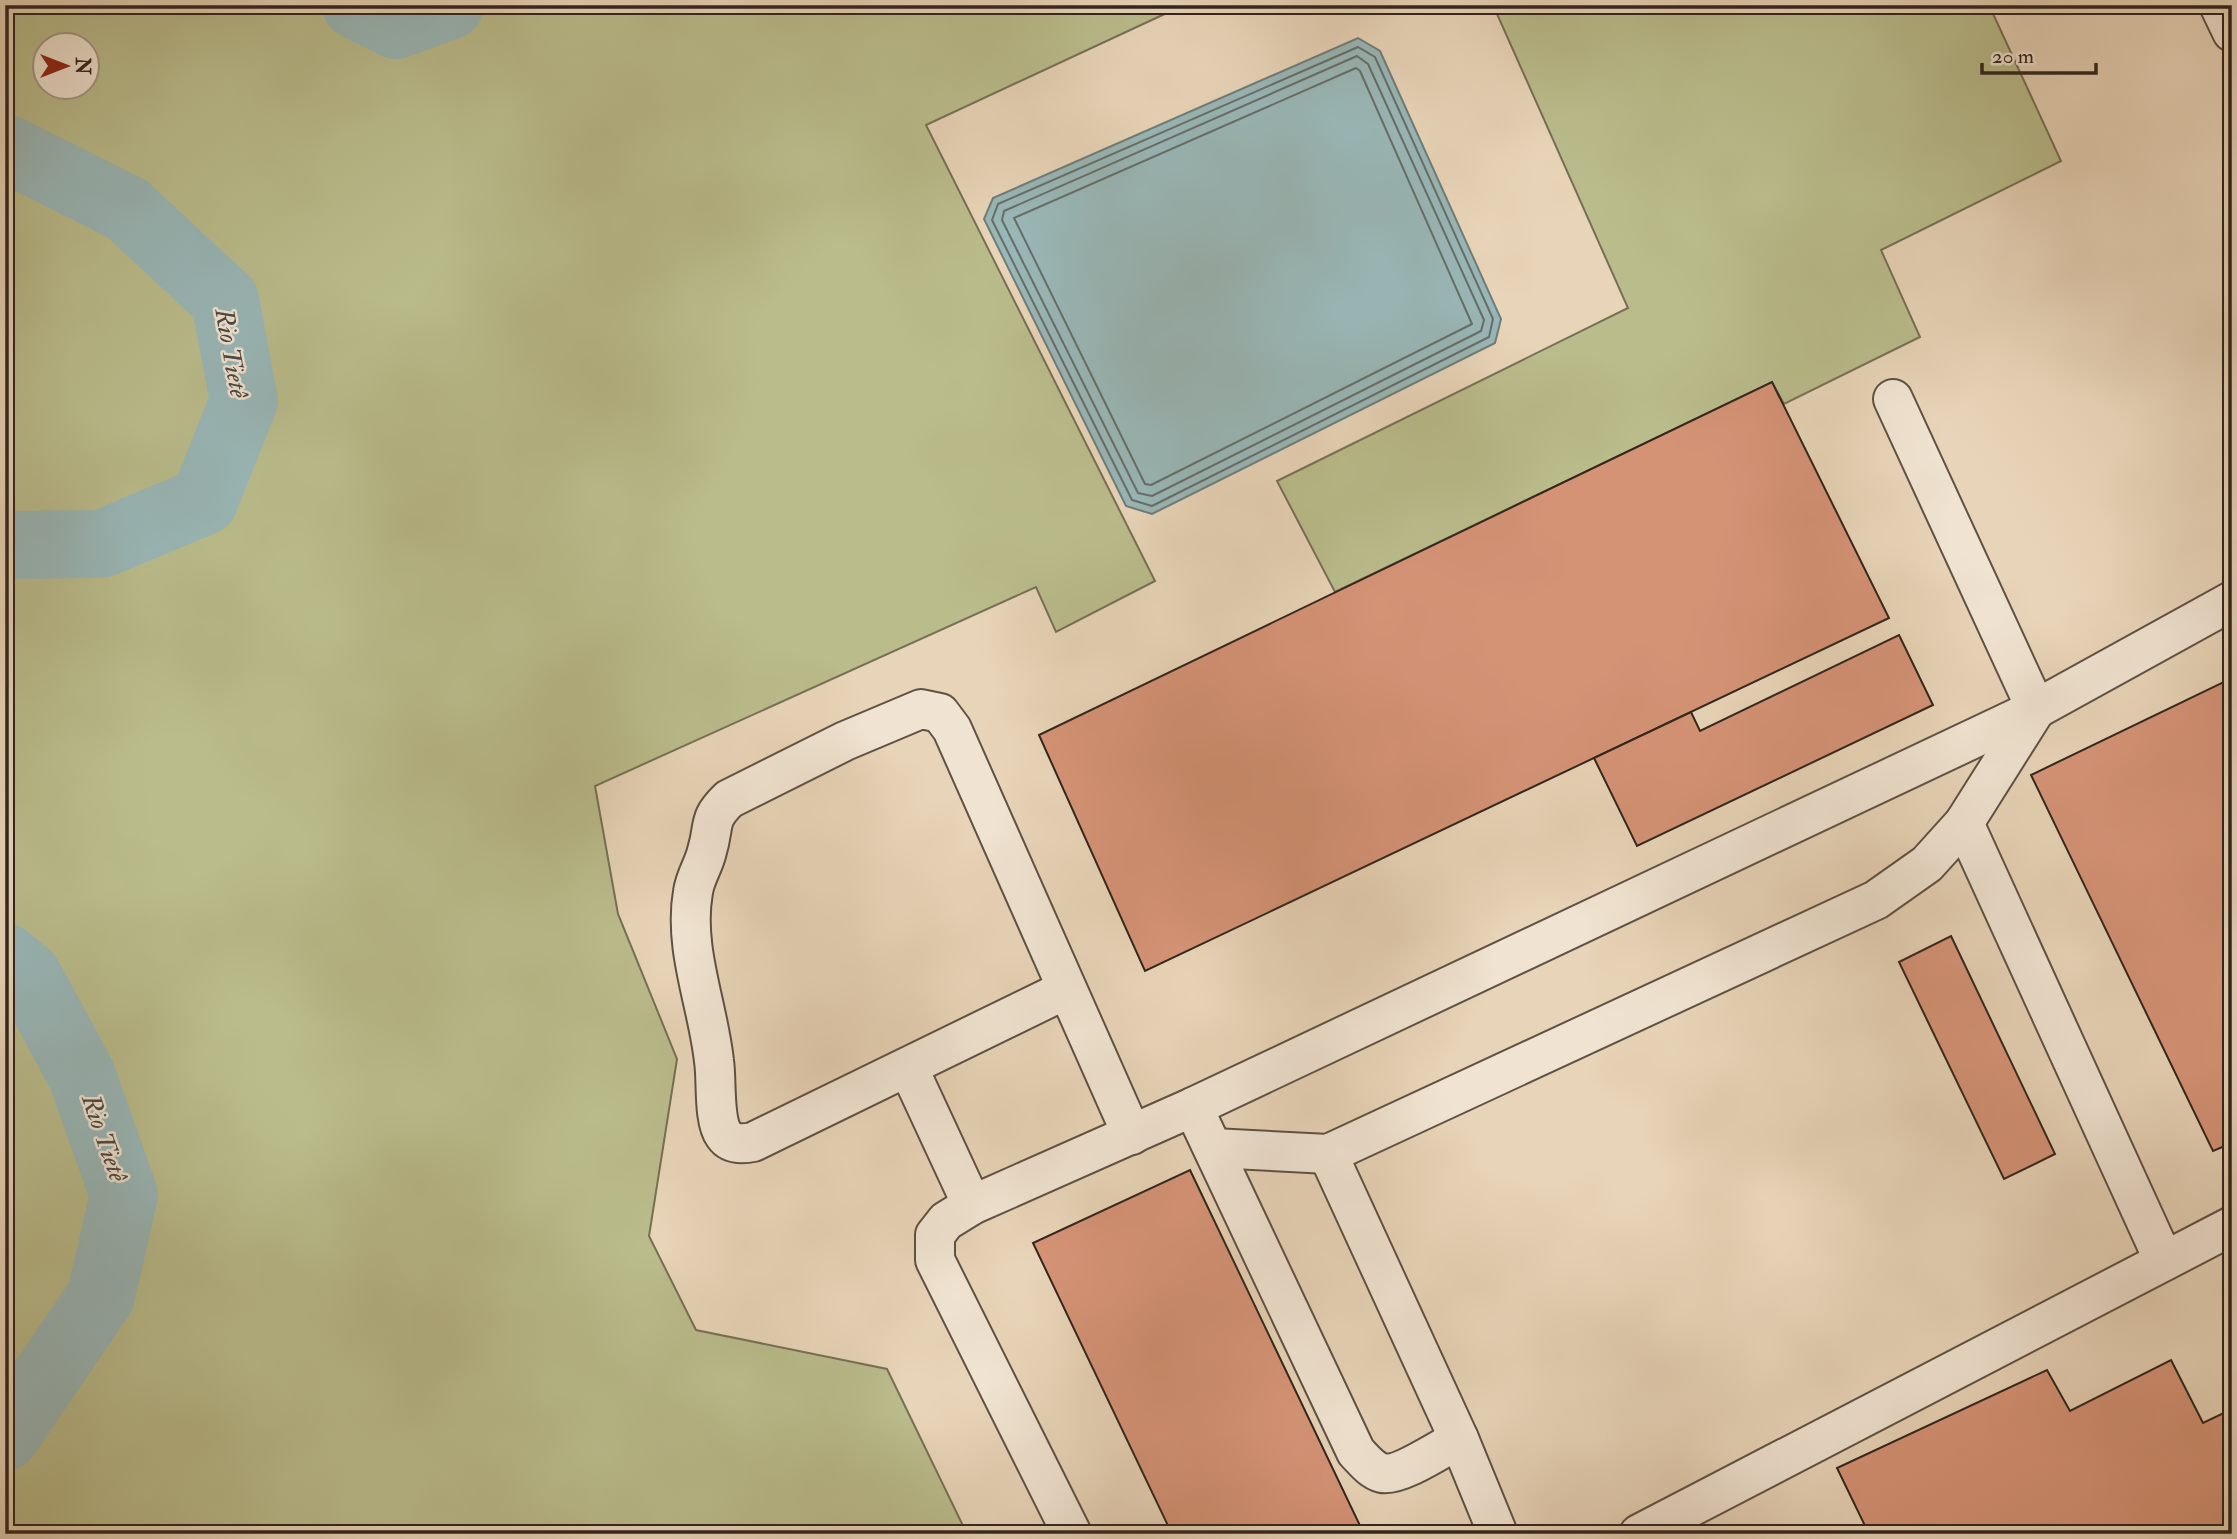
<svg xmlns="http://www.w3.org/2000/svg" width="2237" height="1539" viewBox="0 0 2237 1539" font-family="'IM FELL Double Pica',serif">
<rect width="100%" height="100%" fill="#e8d4b8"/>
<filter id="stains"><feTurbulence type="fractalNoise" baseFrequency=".00286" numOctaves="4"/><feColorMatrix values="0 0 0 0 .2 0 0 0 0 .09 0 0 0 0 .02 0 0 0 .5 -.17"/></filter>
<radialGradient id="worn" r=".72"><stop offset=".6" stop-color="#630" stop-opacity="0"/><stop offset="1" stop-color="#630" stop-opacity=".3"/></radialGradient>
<g fill="#babc8c" stroke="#767055" stroke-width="2" fill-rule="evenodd">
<path d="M5,5H1184L926,125L1155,581L1056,632L1036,587L595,786L618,914L677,1059L649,1236L696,1330L887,1369L967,1534H5ZM46,46H88V88H46Z"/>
<polygon points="1493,5 1989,5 2061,161 1881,250 1920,337 1784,404 1772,382 1335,592 1277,481 1628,308"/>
</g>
<polygon fill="#99b7b7" stroke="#6f7d7a" stroke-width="2" points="1358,38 1380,51 1501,319 1495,343 1152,514 1126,506 984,219 993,198"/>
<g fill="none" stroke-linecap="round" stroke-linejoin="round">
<g stroke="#656e6a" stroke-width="2">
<polygon points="1358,47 1375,57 1493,319 1489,337 1152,506 1132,500 992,220 998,204"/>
<polygon points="1357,56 1368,64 1484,320 1481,331 1152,496 1138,493 1002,220 1004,211"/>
<polygon points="1356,68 1360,71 1472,324 1151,485 1145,484 1014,218"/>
</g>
<g stroke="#99b7b7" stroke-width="68">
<polyline points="356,5 396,25 450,5"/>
<polyline points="5,148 127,209 225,300 244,401 204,501 101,544 5,545"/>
<polyline points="5,957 28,976 82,1076 124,1195 101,1296 5,1437"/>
</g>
</g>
<g fill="#d59376" stroke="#31251e" stroke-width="2">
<polygon points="1772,382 1889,618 1145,971 1039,735"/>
<polygon points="1899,635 1933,705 1637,846 1594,758 1691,712 1700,731"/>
<polygon points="2232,678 2232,1143 2213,1151 2031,775"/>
<polygon points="1951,936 2055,1154 2004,1179 1899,962"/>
<polygon points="1190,1170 1364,1534 1172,1534 1033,1243"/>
<polygon points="2171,1360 2203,1423 2232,1409 2232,1534 1869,1534 1837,1468 2047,1370 2070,1411"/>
</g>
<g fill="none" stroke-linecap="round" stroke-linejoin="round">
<defs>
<g id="minor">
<polyline points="2219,5 2232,32"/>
<polyline points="1893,399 2036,709"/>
<polyline points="1964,823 2164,1261"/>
<path d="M1067,989L753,1142C743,1144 731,1145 724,1135C713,1120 717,1080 714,1061C708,1005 683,948 693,892C695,877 704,865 707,851C715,825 707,820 729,799L845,741L921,709L940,713L952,729L1132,1135"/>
<polyline points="908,1067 972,1205"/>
<polyline points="1193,1107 2036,709 2232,601"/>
<polyline points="1213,1148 1328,1154 1876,900 1927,864 1964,823 2036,709"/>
<polyline points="1328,1154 1459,1439 1498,1534"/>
<path d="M1072,1534L935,1260V1235L946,1221L972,1205L1193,1107L1356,1452C1364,1460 1371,1470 1382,1473C1399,1477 1442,1448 1459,1439"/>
<polyline points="1639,1534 2232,1226"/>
</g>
</defs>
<use href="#minor" stroke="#5f5144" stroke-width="42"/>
<use href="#minor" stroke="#f0e3d1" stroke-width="38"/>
</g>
<g text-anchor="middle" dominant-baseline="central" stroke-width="5" stroke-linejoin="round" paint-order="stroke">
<g font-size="26" font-style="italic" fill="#4b4a44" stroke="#f0e3d1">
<text transform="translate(231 353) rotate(80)">Rio Tietê</text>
<text transform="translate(104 1138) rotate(71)">Rio Tietê</text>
</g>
</g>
<rect width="2237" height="1539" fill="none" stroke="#e8d4b8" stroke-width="28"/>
<rect x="7" y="7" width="2223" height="1525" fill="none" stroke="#31251e" stroke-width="3.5"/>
<rect x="14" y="14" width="2209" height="1511" fill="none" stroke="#31251e" stroke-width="2"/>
<g transform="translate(66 66) rotate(90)"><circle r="33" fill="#f0e3d1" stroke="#a49789" stroke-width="2"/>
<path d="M0-5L12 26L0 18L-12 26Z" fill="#8f2418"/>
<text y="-10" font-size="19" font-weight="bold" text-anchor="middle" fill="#31251e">N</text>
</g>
<path d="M1982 63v10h114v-10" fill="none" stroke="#31251e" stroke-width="3.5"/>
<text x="1992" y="63" font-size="21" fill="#31251e" stroke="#f0e3d1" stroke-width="5" paint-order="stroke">20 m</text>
<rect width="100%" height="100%" filter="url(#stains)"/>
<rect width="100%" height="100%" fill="url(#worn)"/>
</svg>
